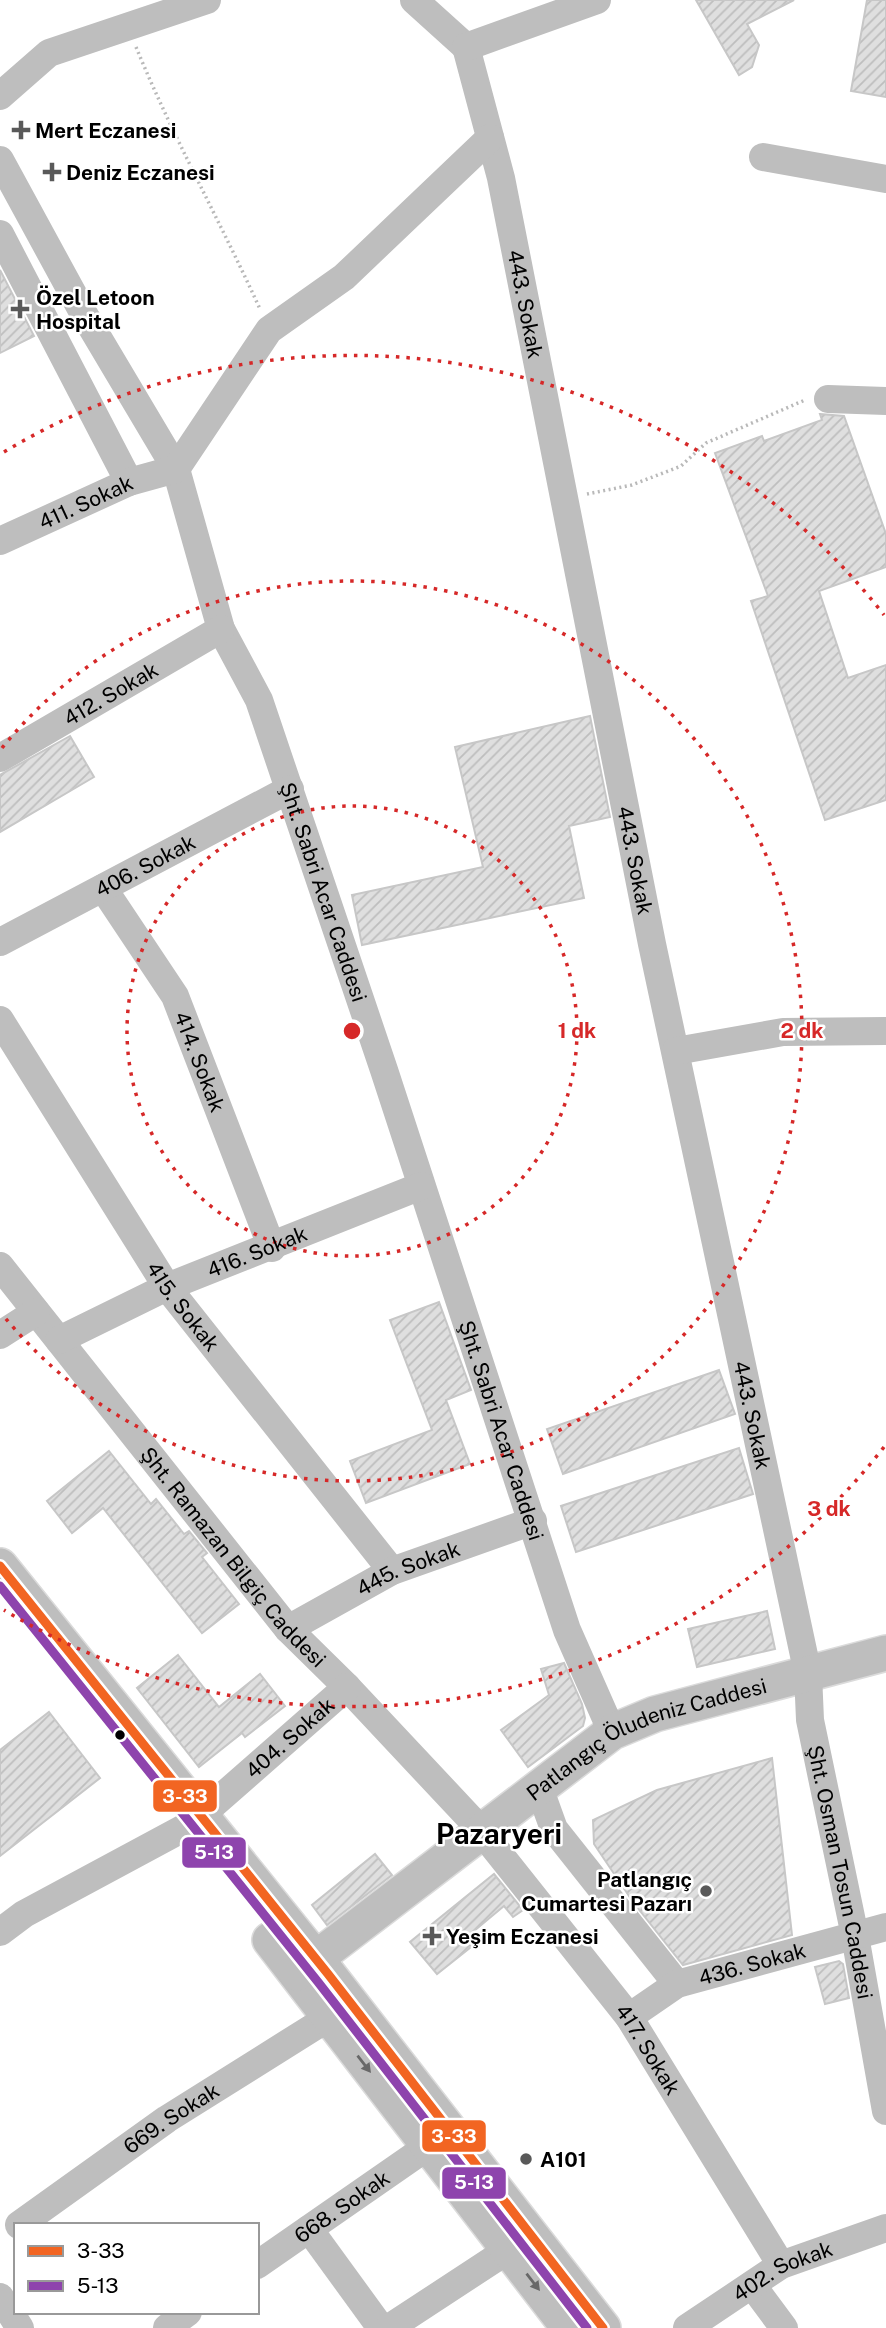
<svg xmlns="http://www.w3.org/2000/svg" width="886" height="2328" viewBox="0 0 886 2328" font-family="'Public Sans',sans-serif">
<defs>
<pattern id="building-hatch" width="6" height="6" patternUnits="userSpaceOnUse" patternTransform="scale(1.75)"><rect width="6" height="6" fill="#dfdfdf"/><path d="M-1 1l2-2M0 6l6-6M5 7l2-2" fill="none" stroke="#bebebe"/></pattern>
</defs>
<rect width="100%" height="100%" fill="#fff"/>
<g fill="url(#building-hatch)" stroke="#c7c7c7" stroke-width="2">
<polygon points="696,0 794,0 747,24 759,45 752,67 739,75"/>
<polygon points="867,0 886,0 886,97 851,91"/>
<polygon points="0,270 34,336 0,353"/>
<polygon points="820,414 844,416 886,534 886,567 819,591 848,678 886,665 886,800 825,820 751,601 768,596 715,453 762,436 764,441 822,420"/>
<polygon points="590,716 610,817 569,826 584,898 362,945 352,895 483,867 455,747"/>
<polygon points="70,736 94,777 0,832 0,775"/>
<polygon points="439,1302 471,1390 446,1400 470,1464 366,1503 350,1461 432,1430 390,1320"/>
<polygon points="719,1370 735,1414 563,1474 547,1429"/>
<polygon points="739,1448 753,1494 576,1552 561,1506"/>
<polygon points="109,1451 151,1504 156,1499 184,1534 189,1531 207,1553 202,1557 239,1604 202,1633 103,1508 72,1533 47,1501"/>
<polygon points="767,1611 775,1649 697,1667 688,1629"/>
<polygon points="178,1655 219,1707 260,1674 285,1706 245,1737 242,1733 199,1767 137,1688"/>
<polygon points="564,1663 582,1704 585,1718 583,1726 528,1767 501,1730 549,1695 541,1669"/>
<polygon points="49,1712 100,1778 0,1856 0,1750"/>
<polygon points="772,1758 792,1935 683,1965 633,1902 594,1844 593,1820 657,1790"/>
<polygon points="375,1854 392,1875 327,1925 312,1905"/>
<polygon points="494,1874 523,1910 513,1917 504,1906 474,1931 481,1939 437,1974 410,1942"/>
<polygon points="839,1961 843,1964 849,1998 825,2004 815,1967"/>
</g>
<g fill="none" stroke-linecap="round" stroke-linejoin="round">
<defs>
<g id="major">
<polyline points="0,1566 328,1974 603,2328"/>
<polyline points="270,1940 569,2328"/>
<path id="s17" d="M297,1973L612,1732L655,1714L886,1653"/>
</g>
</defs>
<use href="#major" stroke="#dbdbdb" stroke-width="38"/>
<g stroke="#b9b9b9" stroke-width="3.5" stroke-dasharray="2 3.5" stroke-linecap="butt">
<path d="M136,47C173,137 220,221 260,309"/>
<polyline points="587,494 632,485 681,466 706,443 805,400"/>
</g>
<g stroke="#bebebe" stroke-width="28">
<polyline points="414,0 466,47"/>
<path id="s1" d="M466,47L501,178L652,944L808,1674L810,1720L855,1936L886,2111"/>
<polyline points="466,47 597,0"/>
<polyline points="0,96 49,53 207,0"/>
<polyline points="763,157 886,179"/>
<path id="s2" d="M0,160L85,316L176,469L221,629L259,700L384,1070L567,1630L612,1732"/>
<polyline points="0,234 129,482"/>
<polyline points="828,399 886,401"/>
<path id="s3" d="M0,541L129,482L176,469L269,330L344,277L490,138"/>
<path id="s4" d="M0,758L221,629"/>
<path id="s5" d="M103,888L175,996L272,1248"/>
<path id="s6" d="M0,942L290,789"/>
<path id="s7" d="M0,1020L167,1287L392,1571"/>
<polyline points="676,1051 783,1032 886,1031"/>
<path id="s8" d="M0,1266L288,1629L347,1687L482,1831"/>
<polyline points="0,1335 36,1312"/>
<path id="s9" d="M59,1340L167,1287L421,1186"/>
<path id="s10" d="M288,1629L392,1571L533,1521"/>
<polyline points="545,1804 554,1829 677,1984"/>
<path id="s11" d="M200,1816L347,1687"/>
<path id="s12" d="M493,1846L629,2017L781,2265"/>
<polyline points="0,1932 24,1914 182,1829"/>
<path id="s13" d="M629,2017L677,1984L886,1927"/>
<path id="s14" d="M19,2225L167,2119L328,2018"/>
<polyline points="309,2229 381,2328"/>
<path id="s15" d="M257,2265L427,2147"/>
<polyline points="752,2285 784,2328"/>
<polyline points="0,2297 20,2328"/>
<polyline points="167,2328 188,2312"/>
<polyline points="389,2328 508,2250"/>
<path id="s16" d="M687,2328L781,2265L886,2228"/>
</g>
<use href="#major" stroke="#bebebe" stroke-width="35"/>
<defs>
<polyline id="bus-1" points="0,1566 328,1974 603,2328"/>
<polyline id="bus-2" points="0,1586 318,1982 587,2328"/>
</defs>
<use href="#bus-1" stroke="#fff" stroke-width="14"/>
<use href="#bus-2" stroke="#fff" stroke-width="14"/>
<use href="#bus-1" stroke="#f26522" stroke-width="9"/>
<use href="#bus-2" stroke="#8e44ad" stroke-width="9"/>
</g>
<defs><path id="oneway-solid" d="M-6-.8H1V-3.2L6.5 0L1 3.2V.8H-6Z" transform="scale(1.75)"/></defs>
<g fill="#686868">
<use href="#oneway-solid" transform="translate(364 2064) rotate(52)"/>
<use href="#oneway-solid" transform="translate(533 2282) rotate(52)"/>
</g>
<g fill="none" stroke="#d62828" stroke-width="3.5" stroke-dasharray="3.5 7">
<circle cx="352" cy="1031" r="225"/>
<path d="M2 748A450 450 0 1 1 2 1314"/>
<path d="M884 1447A675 675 0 0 1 4 1610M4 452A675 675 0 0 1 884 615"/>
</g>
<g fill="#595959" stroke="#fff" stroke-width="2.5">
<path d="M17.5 119.5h7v7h7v7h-7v7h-7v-7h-7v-7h7z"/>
<path d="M48.5 161.5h7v7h7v7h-7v7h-7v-7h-7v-7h7z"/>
<path d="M16.5 298.5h7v7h7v7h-7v7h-7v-7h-7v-7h7z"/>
<circle cx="706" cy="1891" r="7"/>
<path d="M428.5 1925.5h7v7h7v7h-7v7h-7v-7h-7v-7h7z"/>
<circle cx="526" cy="2159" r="7"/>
</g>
<circle fill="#000" stroke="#fff" stroke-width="2.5" cx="120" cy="1735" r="6"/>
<g text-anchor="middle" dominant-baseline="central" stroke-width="5" stroke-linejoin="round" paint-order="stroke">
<g font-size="21" font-weight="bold" fill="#000" stroke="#fff" text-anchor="start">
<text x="35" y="130">Mert Eczanesi</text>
<text x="66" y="172">Deniz Eczanesi</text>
<text x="36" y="297">Özel Letoon<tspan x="36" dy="24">Hospital</tspan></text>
<text x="692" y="1879" text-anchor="end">Patlangıç<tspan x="692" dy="24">Cumartesi Pazarı</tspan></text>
<text x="446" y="1936">Yeşim Eczanesi</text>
<text x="540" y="2159">A101</text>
</g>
<g font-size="21" fill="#000" stroke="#fff">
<text stroke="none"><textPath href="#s1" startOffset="264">443. Sokak</textPath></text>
<text stroke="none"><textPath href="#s3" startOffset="94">411. Sokak</textPath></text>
<text stroke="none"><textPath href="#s4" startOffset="128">412. Sokak</textPath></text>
<text stroke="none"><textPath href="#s1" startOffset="831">443. Sokak</textPath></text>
<text stroke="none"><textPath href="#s6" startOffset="164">406. Sokak</textPath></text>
<text stroke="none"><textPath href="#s2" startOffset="805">Şht. Sabri Acar Caddesi</textPath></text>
<text stroke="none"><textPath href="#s5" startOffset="200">414. Sokak</textPath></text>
<text stroke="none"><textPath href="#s9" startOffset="217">416. Sokak</textPath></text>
<text stroke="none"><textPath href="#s7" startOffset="340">415. Sokak</textPath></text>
<text stroke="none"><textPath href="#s1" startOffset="1398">443. Sokak</textPath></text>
<text stroke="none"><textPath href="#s2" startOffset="1372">Şht. Sabri Acar Caddesi</textPath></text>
<text stroke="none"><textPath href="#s8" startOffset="373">Şht. Ramazan Bilgiç Caddesi</textPath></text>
<text stroke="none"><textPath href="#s10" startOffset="135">445. Sokak</textPath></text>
<text stroke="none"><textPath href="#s11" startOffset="119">404. Sokak</textPath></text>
<text stroke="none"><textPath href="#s17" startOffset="425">Patlangıç Öludeniz Caddesi</textPath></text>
<text stroke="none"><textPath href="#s1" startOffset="1864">Şht. Osman Tosun Caddesi</textPath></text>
<text stroke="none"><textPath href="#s13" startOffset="136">436. Sokak</textPath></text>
<text stroke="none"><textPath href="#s12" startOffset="256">417. Sokak</textPath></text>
<text stroke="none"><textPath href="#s14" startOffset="186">669. Sokak</textPath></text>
<text stroke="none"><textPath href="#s15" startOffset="103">668. Sokak</textPath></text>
<text stroke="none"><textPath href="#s16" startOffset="112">402. Sokak</textPath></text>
</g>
<g font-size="28" font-weight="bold" fill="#000" stroke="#fff">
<text x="499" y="1833">Pazaryeri</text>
</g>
</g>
<circle cx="352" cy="1031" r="10" fill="#d62828" stroke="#fff" stroke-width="3.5"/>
<g font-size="21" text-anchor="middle" font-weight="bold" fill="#d62828" stroke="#fff" stroke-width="5" stroke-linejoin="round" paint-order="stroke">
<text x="577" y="1038">1 dk</text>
<text x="802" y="1038">2 dk</text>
<text x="829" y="1516">3 dk</text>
</g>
<g stroke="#fff" stroke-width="2.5">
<rect x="152" y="1779" width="66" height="34" rx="7" fill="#f26522"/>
<rect x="181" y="1836" width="66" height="33" rx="7" fill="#8e44ad"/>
<rect x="421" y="2119" width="66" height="34" rx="7" fill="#f26522"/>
<rect x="441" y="2166" width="66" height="34" rx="7" fill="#8e44ad"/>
</g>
<g font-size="19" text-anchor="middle" font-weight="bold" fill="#fff">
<text x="185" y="1803">3-33</text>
<text x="214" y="1859">5-13</text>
<text x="454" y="2143">3-33</text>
<text x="474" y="2189">5-13</text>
</g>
<rect x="14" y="2223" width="245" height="91" fill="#ffffff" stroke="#999999" stroke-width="2"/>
<rect x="28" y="2246" width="35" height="10" fill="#f26522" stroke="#999999" stroke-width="2"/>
<text x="77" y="2258" font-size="21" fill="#000000">3-33</text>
<rect x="28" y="2281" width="35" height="10" fill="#8e44ad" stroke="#999999" stroke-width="2"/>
<text x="77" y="2293" font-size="21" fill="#000000">5-13</text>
</svg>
